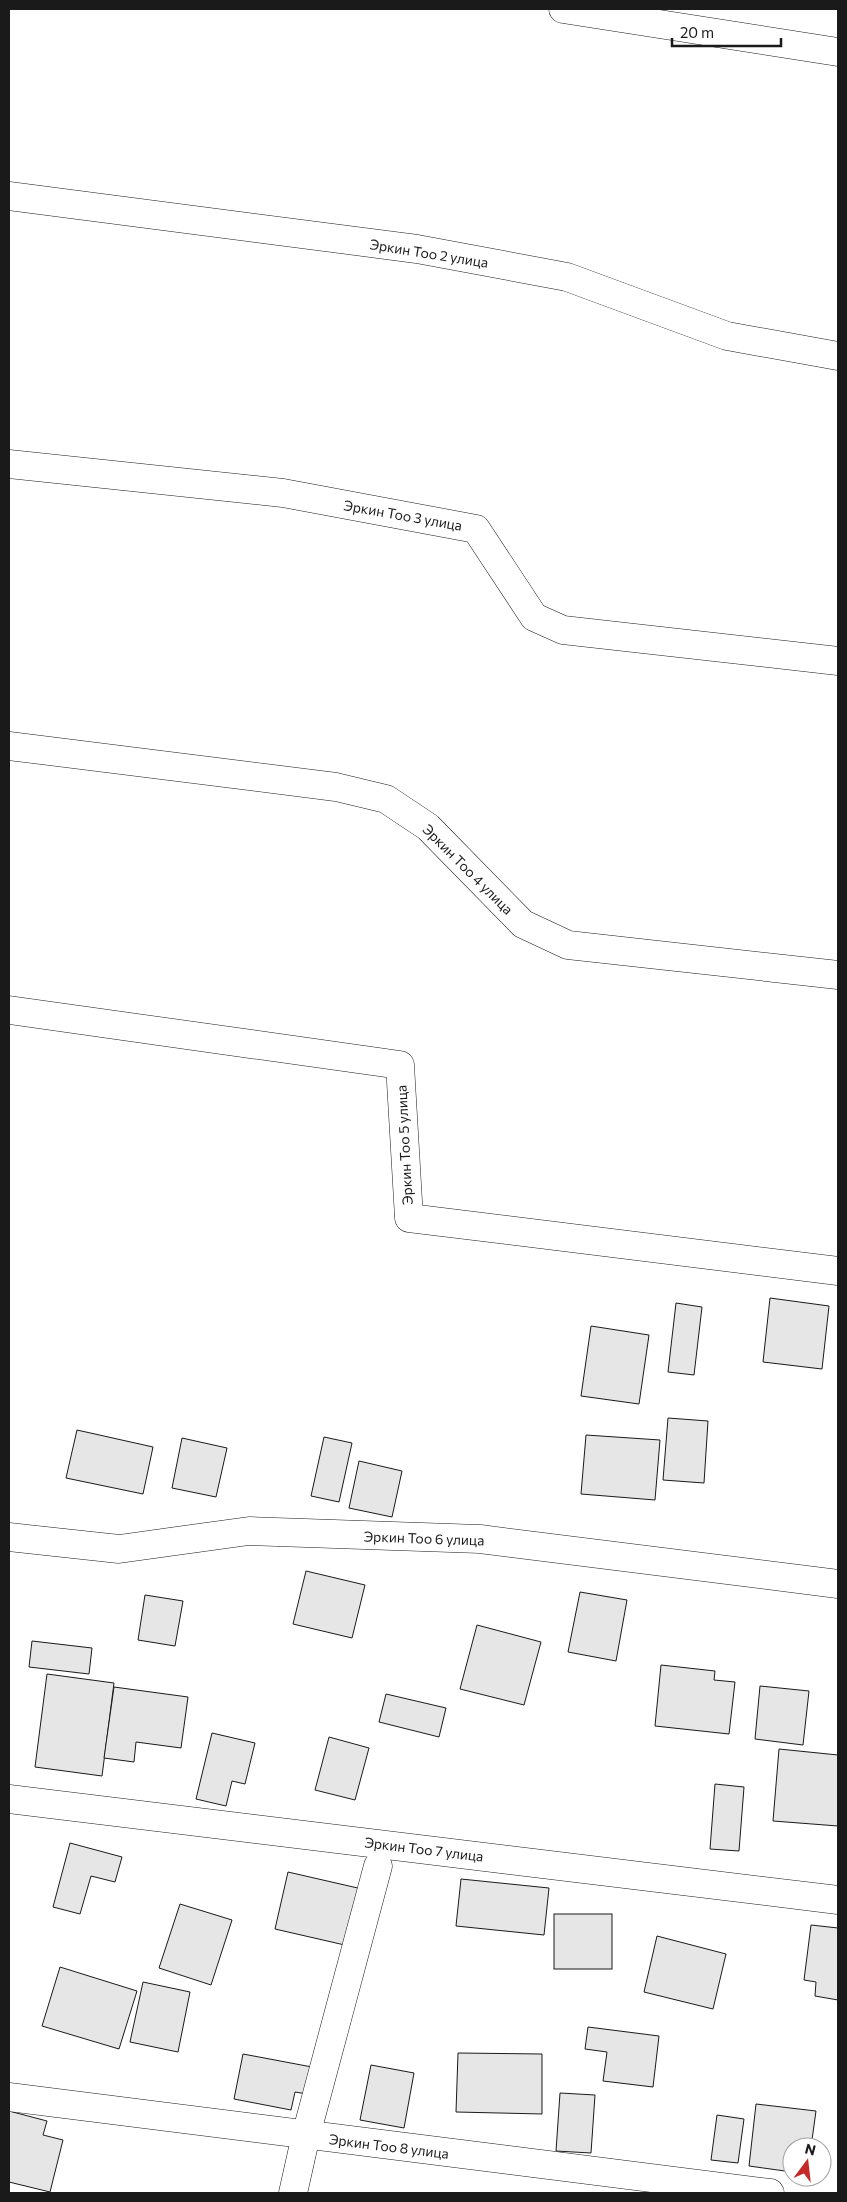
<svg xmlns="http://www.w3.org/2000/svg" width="847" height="2202" viewBox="0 0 847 2202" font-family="Commissioner,sans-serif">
<rect width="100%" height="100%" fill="#fff"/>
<g fill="#e6e6e6" stroke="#1a1a1a">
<polygon points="770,1298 829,1306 822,1369 763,1362"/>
<polygon points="676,1303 702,1307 694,1375 668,1372"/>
<polygon points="591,1326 649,1335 639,1404 581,1396"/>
<polygon points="668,1418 708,1421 704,1483 663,1480"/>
<polygon points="77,1430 153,1447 143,1494 66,1478"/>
<polygon points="586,1435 660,1440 655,1500 581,1494"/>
<polygon points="324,1437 352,1443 339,1502 311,1496"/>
<polygon points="182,1438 227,1448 216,1497 172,1488"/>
<polygon points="359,1461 402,1471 392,1517 349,1508"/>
<polygon points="306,1571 365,1585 352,1638 293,1624"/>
<polygon points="580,1592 627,1600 616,1661 568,1652"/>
<polygon points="145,1595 183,1601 175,1646 138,1640"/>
<polygon points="477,1625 541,1642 524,1705 460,1689"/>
<polygon points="32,1641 92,1648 89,1674 29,1667"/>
<polygon points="661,1665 715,1671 714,1680 735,1682 729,1734 655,1726"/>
<polygon points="47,1674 114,1683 102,1776 35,1767"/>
<polygon points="760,1686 809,1691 803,1745 755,1739"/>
<polygon points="114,1687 188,1697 181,1748 136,1742 134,1762 104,1758"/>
<polygon points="386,1694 446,1708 439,1737 379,1722"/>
<polygon points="212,1733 255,1743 245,1784 232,1781 226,1806 196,1799"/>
<polygon points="329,1737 369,1748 355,1800 315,1790"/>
<polygon points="779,1749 838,1755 838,1826 773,1821"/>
<polygon points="715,1784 744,1787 739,1851 710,1849"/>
<polygon points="70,1843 122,1857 115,1882 91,1876 80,1914 53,1907"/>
<polygon points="288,1872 362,1889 349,1946 275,1929"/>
<polygon points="461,1879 549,1888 544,1935 456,1926"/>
<polygon points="180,1904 232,1920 211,1985 159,1968"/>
<rect x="554" y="1914" width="58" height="55"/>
<polygon points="811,1925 838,1928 838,2000 815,1996 816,1982 804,1980"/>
<polygon points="657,1936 726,1954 713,2009 644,1992"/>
<polygon points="60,1967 137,1991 119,2049 42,2026"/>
<polygon points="143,1982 190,1992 178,2052 130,2042"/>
<polygon points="588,2027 659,2036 653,2087 603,2081 607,2052 585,2049"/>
<polygon points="458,2053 542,2054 542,2114 456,2112"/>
<polygon points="243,2054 312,2067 307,2094 295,2092 291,2110 234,2099"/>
<polygon points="371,2065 414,2073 404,2128 360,2120"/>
<polygon points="560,2093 595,2095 591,2153 556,2151"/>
<polygon points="756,2104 816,2111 811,2147 792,2147 792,2172 749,2166"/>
<polygon points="9,2111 47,2121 43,2135 63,2140 50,2192 9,2182"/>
<polygon points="717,2115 744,2119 738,2163 711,2160"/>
</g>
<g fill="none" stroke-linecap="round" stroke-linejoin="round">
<defs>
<g id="minor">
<polyline points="563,9 838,52"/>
<polyline points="9,196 417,249 567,277 727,336 838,356"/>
<polyline points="9,464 283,493 476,529 534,617 563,630 838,661"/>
<polyline points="9,746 336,787 386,799 428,827 523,924 568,945 838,975"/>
<polyline points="9,1010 400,1065 409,1218 838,1271"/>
<polyline points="9,1537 119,1549 249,1531 480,1539 838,1584"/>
<polyline points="9,1799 838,1900"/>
<polyline points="9,2097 770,2193"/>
<polyline points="293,2193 306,2135 378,1866"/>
</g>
</defs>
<use href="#minor" stroke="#1a1a1a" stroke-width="29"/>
<use href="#minor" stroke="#fff" stroke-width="28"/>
</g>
<g text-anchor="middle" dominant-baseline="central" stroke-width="4" stroke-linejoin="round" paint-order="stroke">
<g font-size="14" fill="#1a1a1a" stroke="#fff">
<text transform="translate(429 253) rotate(9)">Эркин Тоо 2 улица</text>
<text transform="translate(403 515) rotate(10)">Эркин Тоо 3 улица</text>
<text transform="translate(468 869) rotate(45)">Эркин Тоо 4 улица</text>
<text transform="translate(404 1145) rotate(-93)">Эркин Тоо 5 улица</text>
<text transform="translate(424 1538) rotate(2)">Эркин Тоо 6 улица</text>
<text transform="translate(424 1849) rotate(7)">Эркин Тоо 7 улица</text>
<text transform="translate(389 2146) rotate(7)">Эркин Тоо 8 улица</text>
</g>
</g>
<rect width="847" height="2202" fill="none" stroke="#1a1a1a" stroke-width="20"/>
<g transform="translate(807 2162) rotate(15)"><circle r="24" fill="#ffffff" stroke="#a3a3a3"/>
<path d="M0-4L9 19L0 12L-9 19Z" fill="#c62828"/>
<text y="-8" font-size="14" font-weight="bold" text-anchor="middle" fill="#1a1a1a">N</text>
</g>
<path d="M672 38v8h109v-8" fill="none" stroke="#1a1a1a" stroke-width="2.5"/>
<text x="680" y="38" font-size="15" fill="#1a1a1a" stroke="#ffffff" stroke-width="4" paint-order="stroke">20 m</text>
</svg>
